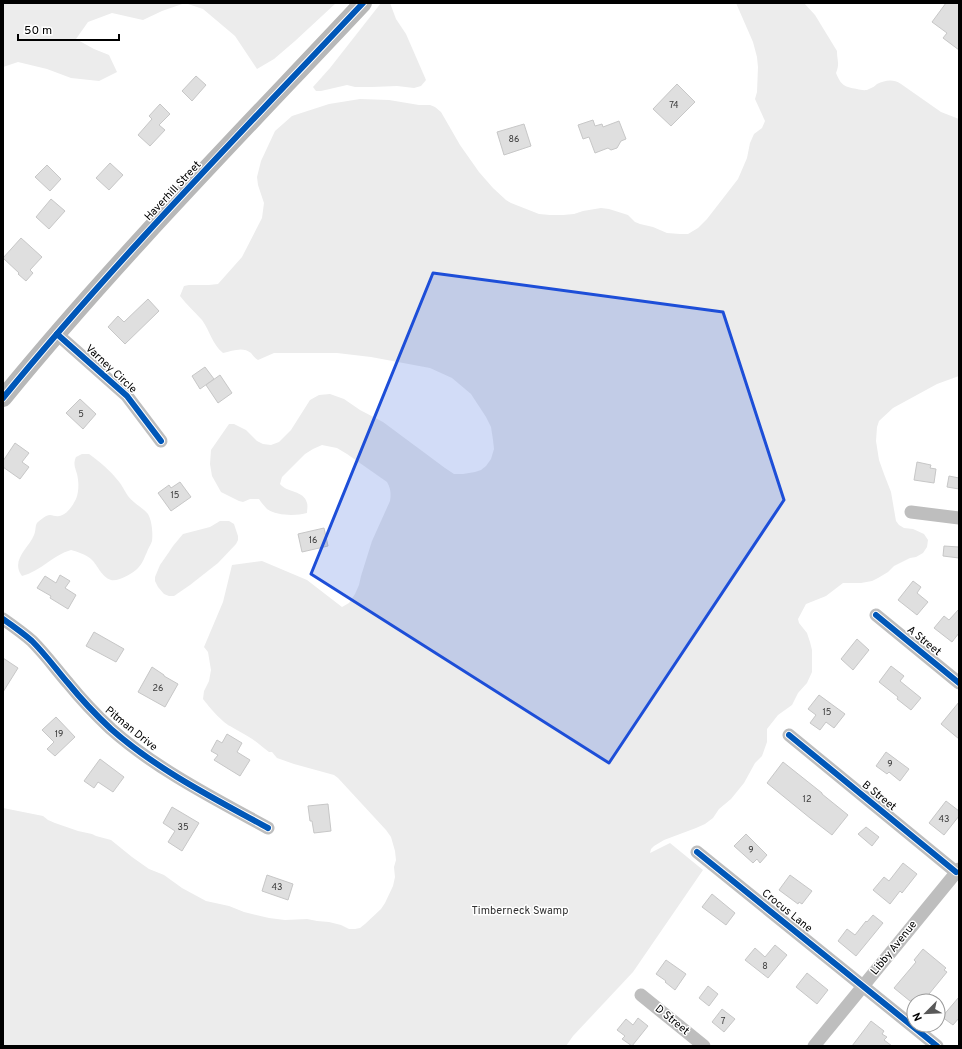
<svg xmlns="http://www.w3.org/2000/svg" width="962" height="1049" viewBox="0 0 962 1049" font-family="Overpass,sans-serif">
<rect width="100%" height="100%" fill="#fff"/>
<g fill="#ececec">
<polygon points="3,3 336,3 295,41 274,59 257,69 235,36 203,9 185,3 162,11 143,20 112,13 88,22 76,39 94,49 109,55 117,72 99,81 71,78 47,69 18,62 3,67"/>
<polygon points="381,3 390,3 396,19 406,34 426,80 421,86 414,88 397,86 372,87 355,87 347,85 321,91 316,91 313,87 330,68"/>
<path d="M736,3H804L815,15L837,51C837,61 840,63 836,73C841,85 844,87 857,89C861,90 866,91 869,89C872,88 875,86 877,84C886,80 893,79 901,84L941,112L959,119V376L937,384L893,408L879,421L877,427L876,441L879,460L884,474L891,492L896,521L899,525L904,528L913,529L924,534L928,540L927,547L923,553L916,557L910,558L894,566L888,572L878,578L872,581L861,583H843L826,596L806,604L798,619L799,623L807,633L810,642L812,650V672L807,683L798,693L792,705L778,715L767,729V742L762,756L755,763L744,783L731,799L719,809L713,818L705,824L696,828L664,840L654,846L651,849L650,853L670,843L703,870L633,972L573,1036L566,1046H3V808L43,816L48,820L55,823L78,831L92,834L96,836L111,840L132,857L149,869L164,875L182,888L206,901L229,906L244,912L269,918L285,920L307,919L317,921L329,922L341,925L349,929H355L360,928L365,924L381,909L385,903L393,886L395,877L394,867L396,860L395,851L391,837L386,830L338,778L334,775L294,764L277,758L272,752H269C262,747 256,741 249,737C243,733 236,730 230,726C222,722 209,707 203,699L204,691L209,681L211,670L208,652L204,647L223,602L232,565L262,561L307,580L342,607L349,603L355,594L359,585L361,576L372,541L390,501C391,494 391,489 387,482L347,454L337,448L322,445L313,449L305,454L282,477L280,484C287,493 304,490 307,503C308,506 307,510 307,513C296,516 277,516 267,509C264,506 261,502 259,499H250L243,502L239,501L221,492L212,476L210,464L211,450L229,424H234L246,430L257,441L263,444L271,445L279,442L291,430L310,400L319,395L330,394L344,399L360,410L383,422L445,468L454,474H463L475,472L481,470L486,466L491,459L494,449L493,440L491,427L486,417L471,394L452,378L430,368L371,357L337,353H274L258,360C255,358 253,356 251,353C243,346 232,351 223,353C212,344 210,331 202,320C195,312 187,305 180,296L184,286L189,285H209L218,284L242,257L262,218L264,203L258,185L257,177L261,161L275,131L292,116L329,104L360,99L389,100L419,105H430L435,107L441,112L460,145L479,172L493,188L506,200L511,203L539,214L550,215H563L574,214L583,211L601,208L609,209L628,215L635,222L640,224L653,227L667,233L680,234H688L698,228L707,219L738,179L747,158L750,143L754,134L762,128L765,121L755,99L757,92L758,67L757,57L753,42Z"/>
<path d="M82,454H89C100,462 111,471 120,483C123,487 125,492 128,496C133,503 142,507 148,514C152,521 153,533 152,541C151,545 148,548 147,552C144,558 143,563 138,568C134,573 118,582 111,580C101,577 98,565 91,559C85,554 78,552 71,550C53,555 41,571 22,576C10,560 29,548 34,535C36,531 35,526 37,523C40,520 46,515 50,515C53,515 56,517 59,516C67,515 73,505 76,499C79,492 79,482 77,474C75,467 73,464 76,457Z"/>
<polygon points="220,521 229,521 234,524 238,536 238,540 236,544 218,563 190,585 174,596 169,596 164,594 158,587 155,581 155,577 160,565 169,552 173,546 183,534 210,527"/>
</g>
<g fill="#dfdfdf" stroke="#c7c7c7">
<polygon points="946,3 959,3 959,50 943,38 947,33 932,22"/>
<polygon points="196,76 206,85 192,101 182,91"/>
<polygon points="677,84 695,102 671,126 653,109"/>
<polygon points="160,104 170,114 159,125 165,130 150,146 138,135 152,119 149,116"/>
<polygon points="593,120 595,126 602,124 603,127 619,121 626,139 621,141 617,148 611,150 608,148 595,153 589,137 583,139 578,125"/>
<polygon points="524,124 531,146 504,155 497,132"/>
<polygon points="110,163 123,175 109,190 96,178"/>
<polygon points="47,165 61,179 50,191 35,177"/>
<polygon points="51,199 65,211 49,229 36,217"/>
<polygon points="21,238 42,257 30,270 33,273 26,281 18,274 19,273 3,258"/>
<polygon points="148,299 159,311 125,344 108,327 118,316 124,322"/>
<polygon points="205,367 214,379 200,389 192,376"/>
<polygon points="220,375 232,393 218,403 206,385"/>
<polygon points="80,399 96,414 83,429 66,413"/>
<polygon points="15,443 29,453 22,462 29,467 20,479 3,467 3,461"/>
<polygon points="917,462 931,465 930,468 936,469 934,483 914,480"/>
<polygon points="949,476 959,478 959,489 947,487"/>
<polygon points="180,482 191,497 171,511 158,493 169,485 171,488"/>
<polygon points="324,528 328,546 302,552 298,534"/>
<polygon points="944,546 959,547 959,558 943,556"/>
<polygon points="60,575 70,581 65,588 76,595 68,609 50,598 51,596 37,588 45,576 56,583"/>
<polygon points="913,581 921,587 917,593 928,602 917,615 898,600"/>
<polygon points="959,609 959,633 952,642 934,628 944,616 949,620"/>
<polygon points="94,632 124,649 116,662 86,646"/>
<polygon points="857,639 869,650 853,670 841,659"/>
<polygon points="3,658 18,668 3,692"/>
<polygon points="891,666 904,676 900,681 921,698 911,710 897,699 898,697 879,682"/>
<polygon points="152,667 164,675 164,676 178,684 165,707 138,692"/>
<polygon points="819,695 845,714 834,728 826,722 820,730 810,723 816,715 808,709"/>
<polygon points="959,702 959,739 941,724"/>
<polygon points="56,717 75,737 55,756 47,749 54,742 42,730"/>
<polygon points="227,734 242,743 237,752 250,760 240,776 214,760 218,755 211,751 217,740 222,743"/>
<polygon points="886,752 909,769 900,781 889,772 887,774 876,766"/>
<polygon points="100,759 124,777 113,792 98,782 94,788 84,781"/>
<polygon points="783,762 822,793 822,794 848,815 832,835 810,818 767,783"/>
<polygon points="946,801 959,811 959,816 944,835 929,823"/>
<polygon points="328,804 331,831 314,833 312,821 310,821 308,806"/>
<polygon points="172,807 199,823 182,851 168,842 175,831 163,823"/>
<polygon points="866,827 879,837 872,846 858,834"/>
<polygon points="746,834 767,855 760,863 757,859 753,863 734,846"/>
<polygon points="903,863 917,874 902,893 900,891 890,904 873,890 884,877 889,881"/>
<polygon points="267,875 293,884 288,900 262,891"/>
<polygon points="790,875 812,891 802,904 799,902 798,904 779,890"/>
<polygon points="712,894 735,913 726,925 702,907"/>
<polygon points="873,915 883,923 856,956 838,941 847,929 855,935 866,921 867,922"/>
<polygon points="775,945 787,955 768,978 745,960 755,948 765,957"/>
<polygon points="923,949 946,968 944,970 947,972 929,994 936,1001 910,1001 894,988 916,962 914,960"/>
<polygon points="666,960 686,974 675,990 665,982 666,981 656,974"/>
<polygon points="807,973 828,990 817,1004 796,987"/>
<polygon points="708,986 718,994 709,1006 699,998"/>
<polygon points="959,997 959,1018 953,1025 942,1017"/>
<polygon points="722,1009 735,1019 724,1032 712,1022"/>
<polygon points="638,1018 648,1026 632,1046 622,1039 625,1036 617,1030 626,1019 633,1025"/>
<polygon points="871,1021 884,1031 882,1034 887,1037 884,1040 892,1046 852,1046"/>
</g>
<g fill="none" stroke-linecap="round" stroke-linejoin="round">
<g stroke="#bebebe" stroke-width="13">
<polyline points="57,334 127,396 161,441"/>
<polyline points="911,512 959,518"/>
<polyline points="876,615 959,683"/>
<path d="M3,619C13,626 23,633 32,641C45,654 56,669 68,683C81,699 96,715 111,729C156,769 215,799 268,828"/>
<polyline points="789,735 956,872"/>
<polyline points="697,852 937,1046"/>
<polyline points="641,995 704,1046"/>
<polyline points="814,1046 959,869"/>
</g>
<path stroke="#b8b8b8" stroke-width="18" d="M3,398C116,260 241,133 363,3"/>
<defs>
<g id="cycleway">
<polyline points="57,334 127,396 161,441"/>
<path d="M3,398C116,260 241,133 363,3"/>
<polyline points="876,615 959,683"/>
<path d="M3,619C13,626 23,633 32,641C45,654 56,669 68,683C81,699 96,715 111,729C156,769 215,799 268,828"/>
<polyline points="789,735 956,872"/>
<polyline points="697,852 937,1046"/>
</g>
</defs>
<use href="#cycleway" stroke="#fff" stroke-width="8"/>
<use href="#cycleway" stroke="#0057b8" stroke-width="6"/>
</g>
<path fill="#1d4ed8" fill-opacity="0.2" stroke="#1d4ed8" stroke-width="3" stroke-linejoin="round" d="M433,273L723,312L784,500L609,763L311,574Z"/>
<g text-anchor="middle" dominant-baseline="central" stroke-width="3" stroke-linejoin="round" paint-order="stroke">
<g font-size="9" fill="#383838">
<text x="674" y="105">74</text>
<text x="514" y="139">86</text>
<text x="81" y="414">5</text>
<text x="175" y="495">15</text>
<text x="313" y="540">16</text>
<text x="158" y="688">26</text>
<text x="827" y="712">15</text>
<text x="59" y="734">19</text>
<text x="890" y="764">9</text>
<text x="807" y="799">12</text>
<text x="944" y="819">43</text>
<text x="183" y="827">35</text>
<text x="751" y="850">9</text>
<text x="277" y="887">43</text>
<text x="765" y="966">8</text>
<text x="723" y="1021">7</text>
</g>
<g font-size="11" fill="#000" stroke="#fff">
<text transform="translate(173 191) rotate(-47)">Haverhill Street</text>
<text transform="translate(111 369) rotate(43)">Varney Circle</text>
<text transform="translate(924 641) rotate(39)">A Street</text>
<text transform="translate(131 729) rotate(39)">Pitman Drive</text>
<text transform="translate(879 796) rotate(39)">B Street</text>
<text transform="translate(787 911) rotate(39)">Crocus Lane</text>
<text transform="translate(894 948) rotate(-51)">Libby Avenue</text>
<text transform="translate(672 1020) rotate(39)">D Street</text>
</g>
<g font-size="11" fill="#333" stroke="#fff">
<text x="520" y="911">Timberneck Swamp</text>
</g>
</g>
<rect width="962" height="1049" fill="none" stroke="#000000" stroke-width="8"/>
<g transform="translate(926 1013) rotate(246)"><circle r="19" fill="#ffffff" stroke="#999999"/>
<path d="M0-3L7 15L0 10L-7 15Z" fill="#595959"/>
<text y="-6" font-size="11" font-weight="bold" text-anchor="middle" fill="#000000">N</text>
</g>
<path d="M18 34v6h101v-6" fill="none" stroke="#000000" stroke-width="2"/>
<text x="24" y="34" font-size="12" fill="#000000" stroke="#ffffff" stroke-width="3" paint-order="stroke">50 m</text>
</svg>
